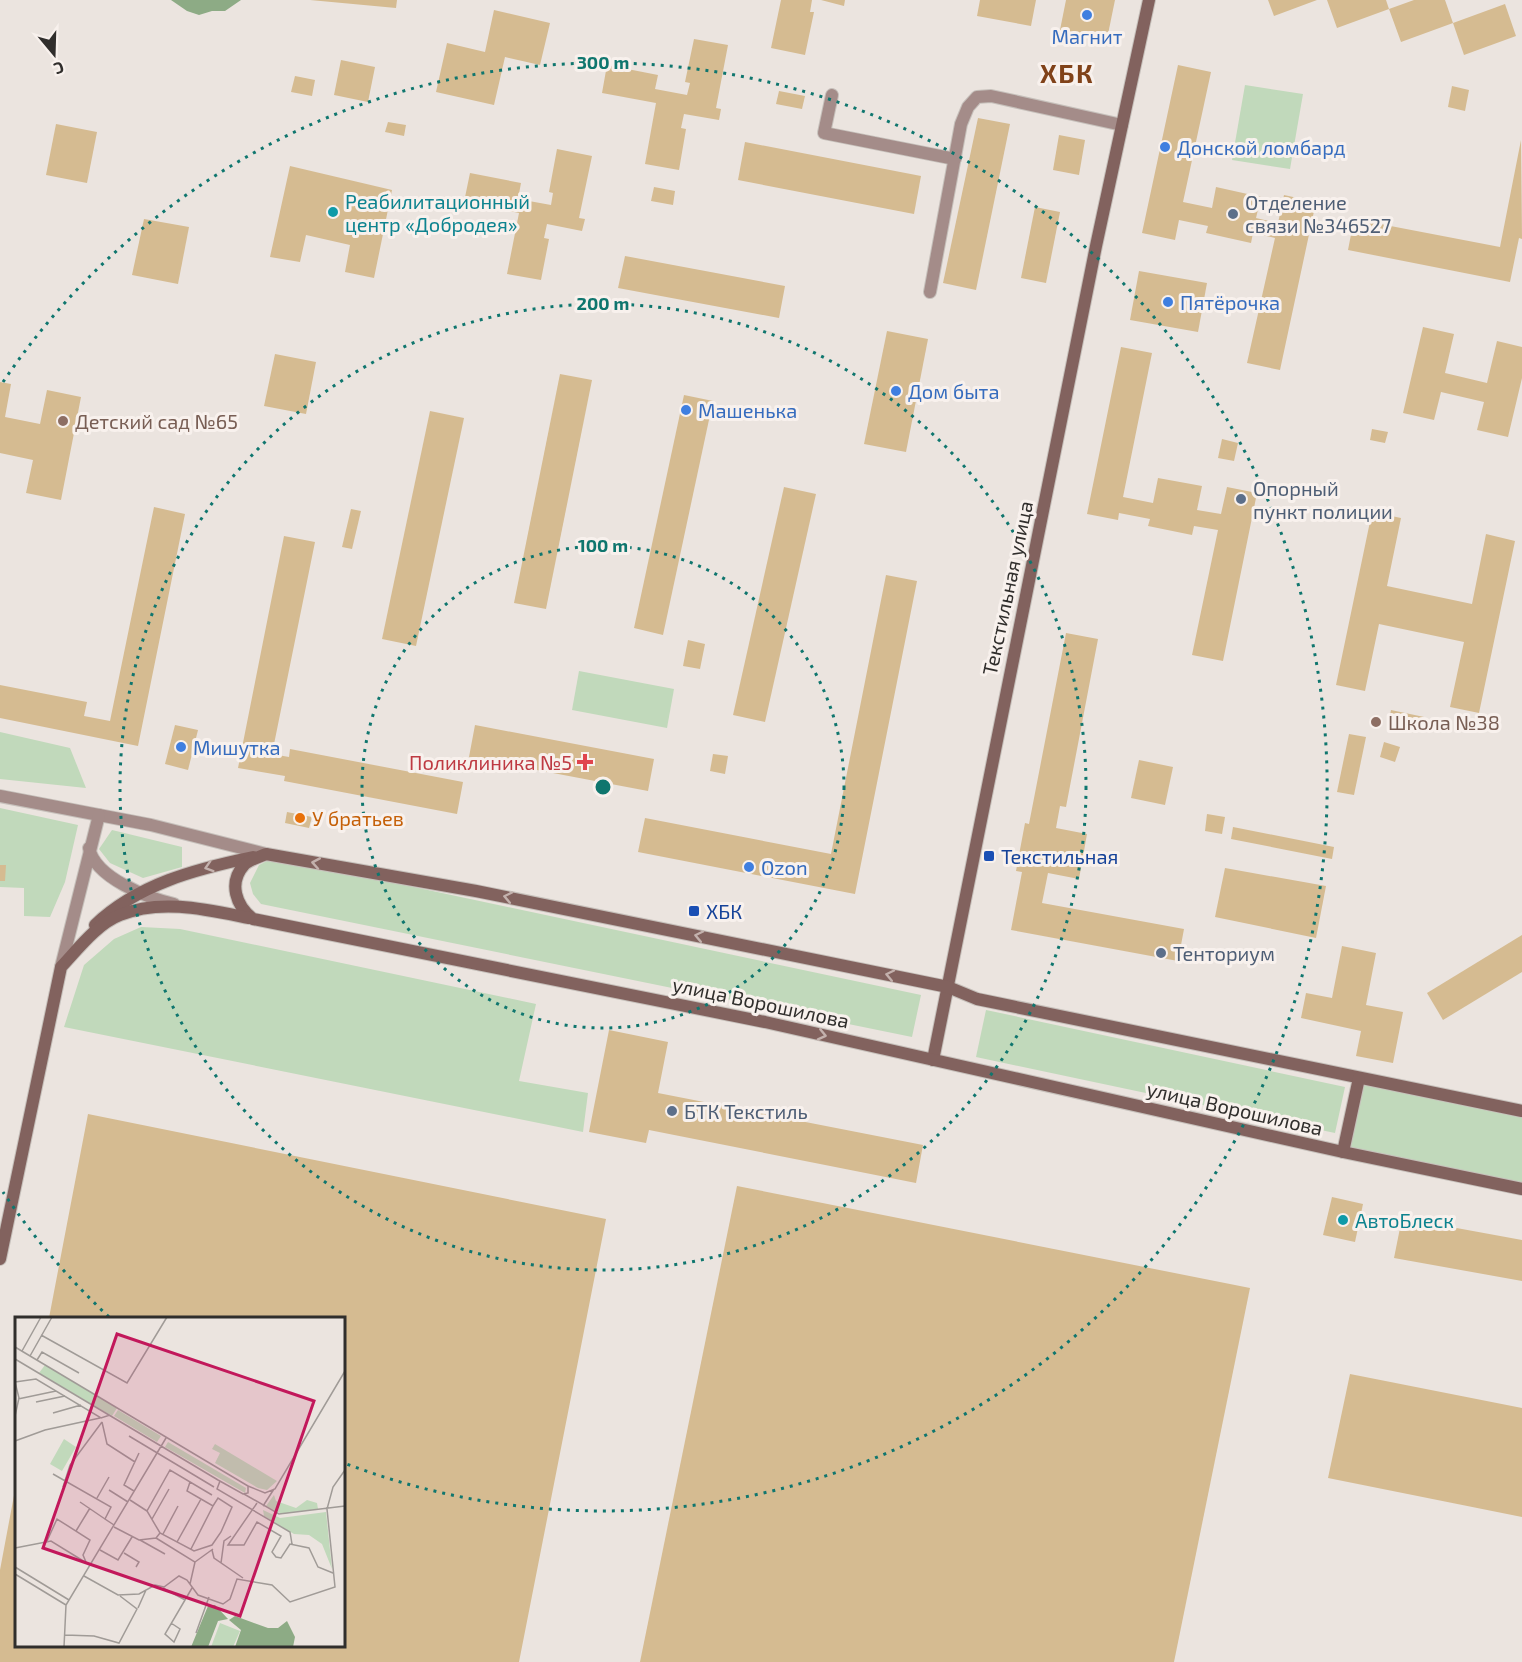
<svg xmlns="http://www.w3.org/2000/svg" width="1522" height="1662" viewBox="0 0 1522 1662" font-family="'Exo 2',sans-serif">
<rect width="100%" height="100%" fill="#ebe4df"/>
<g fill="#c1d9bb">
<polygon points="1245,85 1303,94 1290,169 1232,160"/>
<polygon points="579,671 674,689 667,728 572,710"/>
<polygon points="0,732 70,748 86,788 0,779"/>
<polygon points="0,808 78,825 65,882 50,917 24,916 24,888 0,887"/>
<polygon points="112,830 182,847 182,867 143,878 110,863 99,849"/>
<polygon points="269,860 287,860 921,995 912,1037 261,904 253,894 250,883 259,865"/>
<polygon points="141,927 180,929 536,1004 519,1081 588,1093 583,1132 64,1027 84,965 114,939"/>
<polygon points="986,1010 1345,1087 1335,1133 976,1057"/>
<polygon points="1359,1078 1522,1111 1522,1189 1343,1152"/>
</g>
<polygon fill="#8dab85" points="171,0 241,0 225,11 212,11 199,15 187,11"/>
<g fill="#d5bb91">
<polygon points="310,0 397,0 396,8"/>
<polygon points="781,0 812,0 810,12 814,12 805,55 771,48"/>
<polygon points="821,0 845,0 844,6"/>
<polygon points="980,0 1036,0 1031,26 977,16"/>
<polygon points="1066,0 1115,0 1107,39 1060,30"/>
<polygon points="1268,0 1317,0 1274,16"/>
<polygon points="1327,0 1386,0 1389,9 1414,0 1445,0 1453,23 1505,4 1516,36 1464,55 1453,23 1401,42 1389,9 1337,28"/>
<polygon points="494,10 550,23 540,65 505,57 494,105 436,92 447,43 485,52"/>
<polygon points="694,39 728,45 716,108 721,109 719,120 684,114 681,128 686,129 679,170 645,164 656,103 602,93 607,65 658,75 655,89 687,95 690,83 685,82"/>
<polygon points="341,60 375,67 368,102 334,95"/>
<polygon points="1178,65 1211,72 1183,202 1212,208 1216,187 1261,197 1256,218 1278,223 1284,195 1316,202 1280,370 1247,363 1275,238 1253,233 1251,243 1206,233 1208,226 1179,220 1175,240 1142,233"/>
<polygon points="295,76 315,80 312,96 291,92"/>
<polygon points="1452,86 1469,90 1465,111 1448,107"/>
<polygon points="779,91 805,96 802,109 776,104"/>
<polygon points="978,118 1010,124 976,290 943,283"/>
<polygon points="388,122 406,125 404,136 385,132"/>
<polygon points="56,124 97,132 87,183 46,175"/>
<polygon points="1059,135 1085,140 1079,175 1053,170"/>
<polygon points="1521,140 1522,239 1519,238 1510,282 1348,250 1354,219 1500,247"/>
<polygon points="745,142 921,176 914,214 738,180"/>
<polygon points="557,149 592,156 579,218 585,219 582,231 547,224 544,238 549,239 541,280 507,274 519,213 464,202 470,173 521,183 518,199 551,205 553,193 549,192"/>
<polygon points="290,166 392,190 374,278 345,272 350,245 306,235 300,262 270,257"/>
<polygon points="654,187 675,191 673,205 651,201"/>
<polygon points="1035,207 1060,212 1046,283 1021,278"/>
<polygon points="144,219 189,227 178,284 132,275"/>
<polygon points="625,256 785,286 779,318 618,288"/>
<polygon points="1139,271 1207,283 1198,332 1130,320"/>
<polygon points="1423,327 1454,334 1445,373 1487,383 1497,341 1522,347 1522,378 1508,437 1477,430 1484,402 1441,392 1434,420 1403,413"/>
<polygon points="887,331 928,339 906,452 864,444"/>
<polygon points="1121,347 1152,353 1123,497 1153,503 1158,478 1202,486 1197,510 1221,514 1227,487 1257,493 1223,661 1192,655 1218,530 1194,526 1192,535 1148,526 1150,519 1119,513 1118,520 1087,514"/>
<polygon points="275,354 316,362 306,414 264,406"/>
<polygon points="560,374 592,380 546,609 514,603"/>
<polygon points="0,382 11,384 5,417 40,424 47,390 81,397 61,500 26,493 33,460 0,453"/>
<polygon points="684,395 713,401 663,635 634,628"/>
<polygon points="430,411 464,418 416,646 382,639"/>
<polygon points="1372,429 1388,432 1385,443 1370,440"/>
<polygon points="1222,439 1238,443 1234,461 1218,458"/>
<polygon points="784,487 816,494 765,722 733,715"/>
<polygon points="154,507 185,514 138,746 0,718 0,685 87,702 84,716 110,721"/>
<polygon points="351,509 361,511 352,549 342,547"/>
<polygon points="1372,512 1401,518 1387,586 1472,604 1486,534 1515,541 1479,713 1450,707 1464,642 1379,624 1365,691 1336,685"/>
<polygon points="284,536 315,542 272,754 289,757 290,749 463,782 457,814 284,781 285,776 238,768"/>
<polygon points="886,575 917,581 855,894 638,852 645,818 831,854"/>
<polygon points="1066,633 1098,639 1066,807 1060,806 1056,828 1087,834 1079,879 1048,873 1042,903 1184,929 1178,961 1011,930 1022,872 1016,871 1025,823 1029,824"/>
<polygon points="688,640 705,644 700,669 683,666"/>
<polygon points="1391,710 1424,717 1422,728 1389,721"/>
<polygon points="175,725 198,730 188,770 165,764"/>
<polygon points="475,725 654,759 648,791 469,757"/>
<polygon points="1349,734 1366,737 1354,795 1337,792"/>
<polygon points="1384,742 1400,747 1395,762 1380,757"/>
<polygon points="713,754 728,756 725,774 710,771"/>
<polygon points="1139,760 1173,767 1165,805 1131,798"/>
<polygon points="287,812 312,817 309,828 285,823"/>
<polygon points="1207,814 1225,817 1222,834 1205,831"/>
<polygon points="1233,827 1334,847 1332,859 1231,839"/>
<polygon points="0,865 6,865 5,881 0,881"/>
<polygon points="1225,868 1326,886 1316,938 1215,917"/>
<polygon points="1522,935 1522,972 1443,1020 1427,993"/>
<polygon points="1342,946 1376,953 1366,1005 1403,1012 1393,1063 1356,1056 1361,1031 1301,1018 1306,993 1332,998"/>
<polygon points="609,1030 668,1042 658,1093 923,1145 916,1183 649,1130 646,1143 589,1132"/>
<polygon points="88,1114 606,1219 519,1662 0,1662 0,1570 15,1490 16,1646 344,1646 344,1318 49,1318"/>
<polygon points="737,1186 1250,1288 1174,1662 640,1662"/>
<polygon points="1332,1197 1363,1204 1355,1242 1323,1235"/>
<polygon points="1402,1218 1522,1240 1522,1281 1394,1258"/>
<polygon points="1350,1374 1522,1408 1522,1517 1328,1478"/>
</g>
<g fill="none" stroke-linecap="round" stroke-linejoin="round">
<defs>
<g id="street">
<polyline points="832,95 824,133 955,159"/>
<polyline points="930,292 961,124 968,107 977,97 991,96 1122,125"/>
<polyline points="0,796 151,825 266,854"/>
<path d="M89,848C95,878 148,898 174,904"/>
<polyline points="61,967 99,815"/>
</g>
<g id="secondary">
<path d="M95,925C138,884 196,869 253,857"/>
<polyline points="933,1060 1096,246 1149,0"/>
<path d="M1522,1111L977,999L948,987L476,891L266,854C259,857 249,860 244,865C228,883 236,906 253,919L765,1022L1343,1152L1522,1189"/>
<polyline points="1343,1152 1359,1078"/>
<path d="M0,1259L61,967C78,949 97,924 120,915C161,898 209,910 249,918"/>
</g>
</defs>
<use href="#street" stroke="#c6c0bb" stroke-width="14"/>
<use href="#secondary" stroke="#c6c0bb" stroke-width="14"/>
<use href="#street" stroke="#a48c89" stroke-width="12"/>
<use href="#secondary" stroke="#82625e" stroke-width="12"/>
</g>
<defs><path id="oneway-chevron" d="M-2-3.5L2.5 0L-2 3.5" fill="none" stroke-width="1.6" stroke-linecap="round" stroke-linejoin="round" transform="scale(1.5)"/></defs>
<g stroke="#c3b1ad">
<use href="#oneway-chevron" transform="translate(316 863) rotate(-170)"/>
<use href="#oneway-chevron" transform="translate(209 867) rotate(163)"/>
<use href="#oneway-chevron" transform="translate(508 897) rotate(-168)"/>
<use href="#oneway-chevron" transform="translate(699 936) rotate(-168)"/>
<use href="#oneway-chevron" transform="translate(890 975) rotate(-168)"/>
<use href="#oneway-chevron" transform="translate(822 1035) rotate(13)"/>
</g>
<g fill="none" stroke="#0f766e" stroke-width="3" stroke-dasharray="3 6">
<circle cx="603" cy="787" r="241"/>
<circle cx="603" cy="787" r="483"/>
<path d="M109 1317A724 724 0 0 1 3 1192M3 382A724 724 0 1 1 344 1463"/>
</g>
<g fill="#3f7fe0" stroke="#f8f1ed" stroke-width="2">
<circle cx="1087" cy="15" r="6"/>
<circle cx="1165" cy="147" r="6"/>
<circle cx="1168" cy="302" r="6"/>
<circle cx="896" cy="391" r="6"/>
<circle cx="686" cy="410" r="6"/>
<circle cx="181" cy="747" r="6"/>
<circle cx="749" cy="867" r="6"/>
</g>
<g fill="#0f9aa8" stroke="#f8f1ed" stroke-width="2">
<circle cx="333" cy="212" r="6"/>
<circle cx="1343" cy="1220" r="6"/>
</g>
<g fill="#5c6f8a" stroke="#f8f1ed" stroke-width="2">
<circle cx="1233" cy="214" r="6"/>
<circle cx="1241" cy="499" r="6"/>
<circle cx="1161" cy="953" r="6"/>
<circle cx="672" cy="1111" r="6"/>
</g>
<g fill="#8d6e63" stroke="#f8f1ed" stroke-width="2">
<circle cx="63" cy="421" r="6"/>
<circle cx="1376" cy="722" r="6"/>
</g>
<path fill="#e0444e" stroke="#f8f1ed" stroke-width="2" d="M582 753h6v6h6v6h-6v6h-6v-6h-6v-6h6z"/>
<circle fill="#e8710a" stroke="#f8f1ed" stroke-width="2" cx="300" cy="818" r="6"/>
<g fill="#1a4fb4" stroke="#f8f1ed" stroke-width="2">
<rect x="983" y="850" width="12" height="12" rx="3"/>
<rect x="688" y="905" width="12" height="12" rx="3"/>
</g>
<g text-anchor="middle" dominant-baseline="central" stroke-width="6" stroke-linejoin="round" paint-order="stroke">
<g font-size="20" fill="#366cbe" stroke="#f8f1ed" text-anchor="start">
<text x="1087" y="36" text-anchor="middle">Магнит</text>
<text x="1177" y="147">Донской ломбард</text>
<text x="1180" y="302">Пятёрочка</text>
<text x="908" y="391">Дом быта</text>
<text x="698" y="410">Машенька</text>
<text x="193" y="747">Мишутка</text>
<text x="761" y="867">Ozon</text>
</g>
<g font-size="20" fill="#0d838f" stroke="#f8f1ed" text-anchor="start">
<text x="345" y="201">Реабилитационный<tspan x="345" dy="23">центр «Добродея»</tspan></text>
<text x="1355" y="1220">АвтоБлеск</text>
</g>
<g font-size="20" fill="#4e5e75" stroke="#f8f1ed" text-anchor="start">
<text x="1245" y="202">Отделение<tspan x="1245" dy="23">связи №346527</tspan></text>
<text x="1253" y="488">Опорный<tspan x="1253" dy="23">пункт полиции</tspan></text>
<text x="1173" y="953">Тенториум</text>
<text x="684" y="1111">БТК Текстиль</text>
</g>
<g font-size="20" fill="#785e54" stroke="#f8f1ed" text-anchor="start">
<text x="75" y="421">Детский сад №65</text>
<text x="1388" y="722">Школа №38</text>
</g>
<g font-size="20" fill="#302e2c" stroke="#f8f1ed">
<text transform="translate(1007 588) rotate(-78)">Текстильная улица</text>
<text transform="translate(761 1002) rotate(12)">улица Ворошилова</text>
<text transform="translate(1235 1108) rotate(13)">улица Ворошилова</text>
</g>
<g font-size="20" fill="#be3a42" stroke="#f8f1ed" text-anchor="end">
<text x="572" y="762">Поликлиника №5</text>
</g>
<g font-size="20" fill="#c56008" stroke="#f8f1ed" text-anchor="start">
<text x="312" y="818">У братьев</text>
</g>
<g font-size="20" fill="#164399" stroke="#f8f1ed" text-anchor="start">
<text x="1001" y="856">Текстильная</text>
<text x="706" y="911">ХБК</text>
</g>
<g font-size="26" font-weight="bold" letter-spacing="1.5" fill="#804219" stroke="#f8f1ed">
<text x="1067" y="72">ХБК</text>
</g>
</g>
<g transform="translate(15 1317)">
<rect width="330" height="330" fill="#ebe4df"/>
<path d="M30,48L102,91L97,99L24,56ZM103,93L146,119L142,125L99,99ZM49,122L61,130L47,154L35,147ZM153,125L231,171L230,176L150,130ZM200,127L262,164L252,173L243,171L200,146L205,136L197,132ZM259,178L261,184L281,191L292,183L302,186L303,192L267,197L251,189ZM248,193L265,201L311,195L317,252L307,227L294,218L279,217L249,199ZM205,306L225,314L218,330H196Z" fill="#c1d9bb"/>
<path d="M200,288L213,302L203,304L193,330H176L193,289ZM220,299L253,311H263L272,304L280,320L278,330H220L226,313L214,303Z" fill="#8dab85"/>
<path fill="none" stroke="#a09b97" stroke-width="1.5" d="M26,18L112,66L152,0M0,30L233,169V176L228,177L203,163L0,42M7,34L26,0M15,39L37,0M22,43L27,35L64,56M0,65L21,62L86,101L95,98M3,82L41,74M21,85L50,79M38,96L66,88M0,99L4,81L0,65M87,105L92,127L120,145M114,119L199,170M0,124L30,113L85,101M38,157L96,190L90,202L99,208M205,164L202,172L275,215L277,227M175,165L172,174L186,182L198,189L203,181L217,190L206,215L197,228L179,234L145,216L132,194L155,153L197,178M233,169L250,176L260,172L330,54M48,170L55,148L87,105M94,173L113,185M119,174L109,168L124,136M229,177L264,197L330,189M82,181L94,160M115,183L132,194M65,185L90,202M242,186L213,228H229L242,205L266,219L257,235L261,240L266,241L275,227L294,231L303,250L318,256M248,189L259,172M137,202L154,172M99,210L124,223L141,221L145,216M61,214L75,191M148,217L163,189M141,221L180,245L175,267M125,223L150,237M32,224L42,202L75,223L68,238L71,245M162,225L186,182M0,231L36,224L70,245M176,232L198,189M85,233L103,243L117,220M197,233L199,241L228,261M109,236L124,245L121,250M180,245L198,232M206,246L209,224L216,219M0,250L54,283M0,257L51,288M69,259L103,278L124,277L140,268L149,270L164,259L172,263L183,278L208,287L215,282L222,262L257,268L275,285L320,270L312,192L318,170L330,153M148,271L170,283L177,271M123,291L131,273M156,306L165,312L159,325L150,317L170,283M181,316L194,280M50,318L79,319L104,326L122,292L105,279M49,330L51,288L151,121"/>
<path fill="#c2185b" fill-opacity="0.15" stroke="#c2185b" stroke-width="3" d="M102,17L299,84L225,299L28,231Z"/>
<rect width="330" height="330" fill="none" stroke="#302e2c" stroke-width="3"/>
</g>
<circle cx="603" cy="787" r="9" fill="#0f766e" stroke="#f8f1ed" stroke-width="3"/>
<g font-size="18" text-anchor="middle" font-weight="bold" fill="#0f766e" stroke="#f8f1ed" stroke-width="6" stroke-linejoin="round" paint-order="stroke">
<text x="603" y="69">300 m</text>
<text x="603" y="310">200 m</text>
<text x="603" y="552">100 m</text>
</g>
<g transform="translate(54 54) rotate(161)" stroke="#f8f1ed" stroke-width="4.5" paint-order="stroke">
<path d="M0-4.5L10 22L0 15L-10 22Z" fill="#302e2c"/>
<text y="-9" font-size="16" font-weight="bold" text-anchor="middle" fill="#302e2c">С</text>
</g>
</svg>
